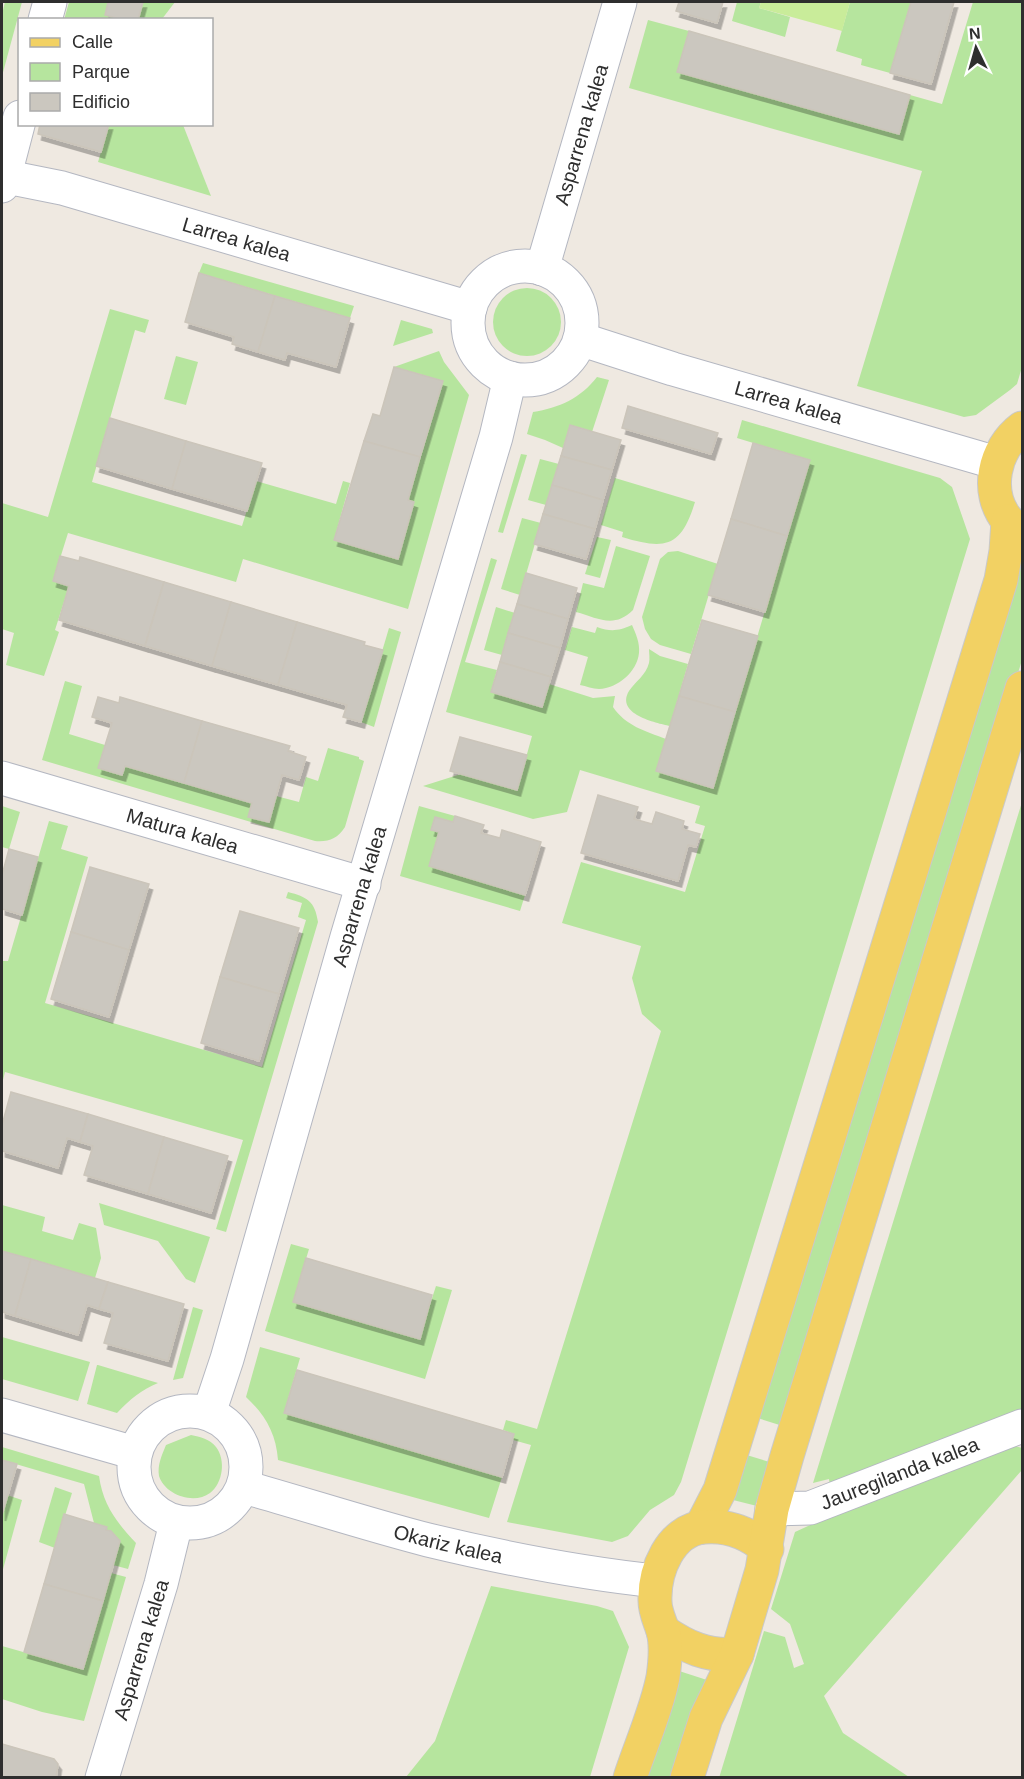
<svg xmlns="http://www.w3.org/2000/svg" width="1024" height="1779" viewBox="0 0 1024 1779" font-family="Arial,sans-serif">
<defs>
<filter id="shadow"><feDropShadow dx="3.5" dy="6" stdDeviation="0" flood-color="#0004"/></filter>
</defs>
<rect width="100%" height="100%" fill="#efe9e1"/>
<g fill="#b6e59e">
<polygon points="5,2 22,2 2,76 2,14"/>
<polygon points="69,2 108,2 105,15 124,20 64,20"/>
<polygon points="143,2 175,2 162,19 138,20"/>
<polygon points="737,2 761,2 759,8 790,17 785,37 732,21"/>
<polygon points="850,2 911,2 890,73 861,65 862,59 836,51"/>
<polygon points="973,2 1022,2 1022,367 1017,384 1010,390 976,415 964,417 857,386 922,171 629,88 648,20 689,31 678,72 899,134 910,95 942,104"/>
<polygon points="109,125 183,125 211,196 98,162"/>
<polygon points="203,263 354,306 350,318 199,273"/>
<circle cx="527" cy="322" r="34"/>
<polygon points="110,309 149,320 145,333 135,330 92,482 242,526 256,481 336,504 343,481 350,483 334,540 398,558 414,502 408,500 443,382 394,367 439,351 444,362 469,395 408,609 243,559 236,582 68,533 53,581 69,586 55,630 59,632 44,676 6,665 14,633 2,629 2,503 48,517"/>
<polygon points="401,320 432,329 433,333 393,346"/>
<polygon points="176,356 198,362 186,405 164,399"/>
<path d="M597,377L609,380L592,432L570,426L563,448L545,440L527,434L533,412C559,408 581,398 597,377Z"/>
<path d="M742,420L940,478L952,487L970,539L681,1482L674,1495L650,1510L628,1536L612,1542L507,1522L531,1445L513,1440L514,1434L503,1430L506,1420L537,1429L661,1031L642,1014L632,978L641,946L562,923L581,862L685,892L705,826L695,823L700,806L580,770L567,812L533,819L423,786L461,774L517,790L532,736L446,712L491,558L497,560L465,662L497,670L491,692L542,707L549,684L593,698L615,696L613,707C626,726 645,731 666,739L657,771L712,788L810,460L737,438Z"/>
<polygon points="521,454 527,455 503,533 498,532"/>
<polygon points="540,459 559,464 546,505 528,500"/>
<path d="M615,478L695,502C681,548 665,550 622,537L623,532L601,525Z"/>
<polygon points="522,518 541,523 520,595 501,589"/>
<polygon points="597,537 611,540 600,578 585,574"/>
<path d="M616,546L650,556L633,610C614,629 598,618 576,612L583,583L604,588Z"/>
<polygon points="678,551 718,564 691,654 660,645 651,639 645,629 642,617 660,559 668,552"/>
<polygon points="1014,562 1022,564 1022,660 786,1427 751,1416"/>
<polygon points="496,607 515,613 502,655 484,650"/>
<path d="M632,625C636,634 640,643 639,653C637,672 618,688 599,689C593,689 586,686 580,685L588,657L565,650L572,627L595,633L597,627C611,632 618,631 632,625Z"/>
<polygon points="389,628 401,632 374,727 361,722"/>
<path d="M649,649L660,656L688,664L670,726C656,723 615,714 629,691C635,682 646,675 649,663C650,659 649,653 649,649Z"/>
<path d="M65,681L82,686L69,734L105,745L125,766L252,803L248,817L269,822L276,796L299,802L306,777L318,781L328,748L359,757V759L364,761L345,827C337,839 329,842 315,841L42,760Z"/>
<polygon points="1022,802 1022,1416 830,1487 829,1479 813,1483"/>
<polygon points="2,806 20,812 9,849 2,847"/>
<polygon points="419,806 455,816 453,822 435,817 431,830 439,832 429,866 525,895 520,911 400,876"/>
<path d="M49,821L68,826L61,849L88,857L45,1003L262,1067L306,920L298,917L302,903L286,898L288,892C307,897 315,901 318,922L226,1232L216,1229L243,1140L5,1072L2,1084V961H8Z"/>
<polygon points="99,1203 210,1237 195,1283 186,1279 158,1241 104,1225"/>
<polygon points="2,1205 45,1217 42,1231 73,1240 79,1223 96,1228 101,1258 95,1278 2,1251"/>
<polygon points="291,1244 309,1249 293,1302 419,1338 436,1286 452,1290 425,1379 265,1331"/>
<polygon points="193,1307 203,1310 183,1378 173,1380"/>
<polygon points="2,1337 90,1362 78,1401 2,1379"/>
<path d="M260,1347L300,1358L284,1413L502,1477L489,1518L278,1460C276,1433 265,1415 246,1397Z"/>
<path d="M97,1365H98L158,1383C141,1390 130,1399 117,1413L87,1404Z"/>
<path d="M191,1435C200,1437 210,1439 216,1447C226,1460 223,1483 210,1493C194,1505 165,1495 159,1476C157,1465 162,1455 166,1445Z"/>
<polygon points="1015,1446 1022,1448 1022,1470 824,1696 843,1733 909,1777 719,1778 764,1631 785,1637 794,1668 804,1664 790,1624 771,1609 795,1532 856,1504"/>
<path d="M2,1447L99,1476C103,1505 117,1523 136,1543L128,1569L113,1565L120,1541L111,1531L106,1530L107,1527L94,1523L84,1484L2,1460Z"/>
<polygon points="740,1453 776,1464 761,1507 725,1498"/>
<polygon points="55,1487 72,1493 55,1548 39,1542"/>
<polygon points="7,1495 22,1500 2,1573 2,1515"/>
<polygon points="111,1573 126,1577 84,1721 42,1712 2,1699 2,1646 83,1669"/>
<polygon points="491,1586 597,1606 613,1611 629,1647 590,1777 406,1777 435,1741"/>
<polygon points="673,1669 710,1681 679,1777 640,1778"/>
</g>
<polygon fill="#c9ec9a" points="761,2 850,2 842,31 759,8"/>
<g fill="#cbc7bf" stroke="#cbc5ba" stroke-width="1.5" filter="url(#shadow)">
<polygon points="108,2 143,2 138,20 124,20 105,15"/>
<polygon points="679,2 723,2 717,23 676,11"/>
<polygon points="911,2 954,2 931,84 890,73"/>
<polygon points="689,31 910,95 899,134 677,72"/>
<polygon points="40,124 109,124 101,152 38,134"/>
<polygon points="199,273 275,296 258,352 232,344 234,337 185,322"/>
<polygon points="275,296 350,318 336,367 287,353 285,360 258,352"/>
<polygon points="394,367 443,381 420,457 364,441 373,414 380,416"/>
<polygon points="628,406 718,433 711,454 622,428"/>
<polygon points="110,418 186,441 172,489 96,466"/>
<polygon points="570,425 621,440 612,470 561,456"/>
<polygon points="186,441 262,463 247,511 172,489"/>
<polygon points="364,441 420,457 408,500 414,502 398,559 334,540"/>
<polygon points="753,443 810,460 787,536 731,519"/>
<polygon points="561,456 612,470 603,500 552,485"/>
<polygon points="552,485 603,500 595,529 543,514"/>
<polygon points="543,514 595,529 586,559 534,544"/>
<polygon points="731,519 787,536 765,612 708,595"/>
<polygon points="60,556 79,561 80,557 164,582 145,646 59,620 69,586 53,581"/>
<polygon points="526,573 577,588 568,619 517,604"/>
<polygon points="164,582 231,602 212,666 145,646"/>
<polygon points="231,602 297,622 278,685 212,666"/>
<polygon points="517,604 568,619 560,648 508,633"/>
<polygon points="702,620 758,636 735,712 679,696"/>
<polygon points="297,622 365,642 364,645 383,650 361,722 343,717 347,705 278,685"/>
<polygon points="508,633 560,648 551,677 500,662"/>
<polygon points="500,662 551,677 542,707 491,692"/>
<polygon points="679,696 735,712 713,788 656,771"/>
<polygon points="98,697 119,703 120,697 202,721 184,783 125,766 122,775 98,768 112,723 92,717"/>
<polygon points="202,721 290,746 288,751 306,757 299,780 282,775 269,822 248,817 252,803 184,783"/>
<polygon points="460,737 527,755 517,790 450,771"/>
<polygon points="598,795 638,807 634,819 652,824 656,812 684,821 682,829 700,834 696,847 688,845 678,881 581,853"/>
<polygon points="455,816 484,825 481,833 500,838 502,830 541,842 525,895 429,866 439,832 431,830 435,817 453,822"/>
<polygon points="9,849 38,857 22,915 2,909 2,875"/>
<polygon points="90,867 149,884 129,950 71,932"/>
<polygon points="240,911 299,928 279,994 220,977"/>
<polygon points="71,932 129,950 109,1017 51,999"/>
<polygon points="220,977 279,994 259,1061 201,1043"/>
<polygon points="11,1092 88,1114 80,1142 67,1138 58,1168 2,1151 2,1125"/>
<polygon points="88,1114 164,1137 148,1194 84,1175 93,1146 80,1142"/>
<polygon points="164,1137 228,1156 211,1213 148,1194"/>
<polygon points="2,1251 31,1259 15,1316 2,1312"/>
<polygon points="306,1258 432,1295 420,1339 293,1302"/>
<polygon points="31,1259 108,1282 99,1309 87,1305 78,1335 15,1316"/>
<polygon points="108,1282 184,1304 168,1361 104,1343 113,1313 99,1309"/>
<polygon points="297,1370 514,1434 502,1477 284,1413"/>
<polygon points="2,1460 17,1464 2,1515"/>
<polygon points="64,1514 107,1527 106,1530 111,1531 120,1541 103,1601 44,1584"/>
<polygon points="44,1584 103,1601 83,1669 24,1652"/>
<polygon points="2,1744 54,1759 58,1764 56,1778 2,1778"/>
</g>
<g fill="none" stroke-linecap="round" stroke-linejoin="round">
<defs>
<g id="minor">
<polyline points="45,20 50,2"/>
<path id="s1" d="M2,176L62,188L470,308"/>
<polyline points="2,186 20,117"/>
<circle cx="525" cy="323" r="57"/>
<path id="s2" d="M542,269L620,2"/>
<path id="s3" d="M580,339L673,369L997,463"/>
<path id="s4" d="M2,778L364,884"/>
<circle cx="190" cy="1467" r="56"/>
<path id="s5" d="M209,1413L227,1359L347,937L496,437L510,378"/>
<polyline points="2,1415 135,1453"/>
<path id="s6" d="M244,1487C305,1504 366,1524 428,1540C503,1558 579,1573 656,1581"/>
<path id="s7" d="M772,1509L810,1508L1022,1426"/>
<path id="s8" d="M102,1778L161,1584L176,1523"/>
</g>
<g id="major">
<path d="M1022,428C994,449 984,492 1008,521C1012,526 1018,530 1022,534"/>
<polyline points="701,1527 720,1490 1001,580 1006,551 1008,521"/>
<path d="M663,1631C686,1647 708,1657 737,1654"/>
<path d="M630,1778C640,1747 657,1709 663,1677C665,1663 667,1646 663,1631C660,1621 655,1612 655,1601C654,1571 670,1530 704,1527C727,1525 749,1533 767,1549"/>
<polyline points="687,1778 706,1718 737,1654 762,1570 772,1509 787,1456 1022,688"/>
</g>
</defs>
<use href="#minor" stroke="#b4b7c1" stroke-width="35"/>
<use href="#major" stroke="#c9c9c9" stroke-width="35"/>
<use href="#minor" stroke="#fff" stroke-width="33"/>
<use href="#major" stroke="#f2d163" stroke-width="33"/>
</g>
<g text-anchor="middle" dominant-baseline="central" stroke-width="4.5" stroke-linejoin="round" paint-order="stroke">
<g font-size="20" fill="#2e2e2e" stroke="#fff">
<text stroke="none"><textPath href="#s2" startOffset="140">Asparrena kalea</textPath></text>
<text stroke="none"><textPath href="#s1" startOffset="243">Larrea kalea</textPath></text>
<text stroke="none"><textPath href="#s3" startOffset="218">Larrea kalea</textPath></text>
<text stroke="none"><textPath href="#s4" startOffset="188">Matura kalea</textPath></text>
<text stroke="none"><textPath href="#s5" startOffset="538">Asparrena kalea</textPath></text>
<text stroke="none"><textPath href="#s7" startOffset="134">Jauregilanda kalea</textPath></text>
<text stroke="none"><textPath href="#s6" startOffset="212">Okariz kalea</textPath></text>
<text stroke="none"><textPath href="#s8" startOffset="134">Asparrena kalea</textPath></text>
</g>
</g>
<rect width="1024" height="1779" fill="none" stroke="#2e2e2e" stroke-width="6"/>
<rect x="18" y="18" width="195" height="108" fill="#ffffff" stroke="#ababab" stroke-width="1.5"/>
<rect x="30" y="38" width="30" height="9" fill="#f2d163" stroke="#ababab" stroke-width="1.5"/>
<text x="72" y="48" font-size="18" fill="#2e2e2e">Calle</text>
<rect x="30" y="63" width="30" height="18" fill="#b6e59e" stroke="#ababab" stroke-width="1.5"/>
<text x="72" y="78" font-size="18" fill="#2e2e2e">Parque</text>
<rect x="30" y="93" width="30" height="18" fill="#cbc7bf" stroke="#ababab" stroke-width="1.5"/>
<text x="72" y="108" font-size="18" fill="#2e2e2e">Edificio</text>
<g transform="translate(976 48) rotate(355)" stroke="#ffffff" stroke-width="4.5" paint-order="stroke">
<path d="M0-4.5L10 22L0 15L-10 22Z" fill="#2e2e2e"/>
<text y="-9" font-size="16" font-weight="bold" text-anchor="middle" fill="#2e2e2e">N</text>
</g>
</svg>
